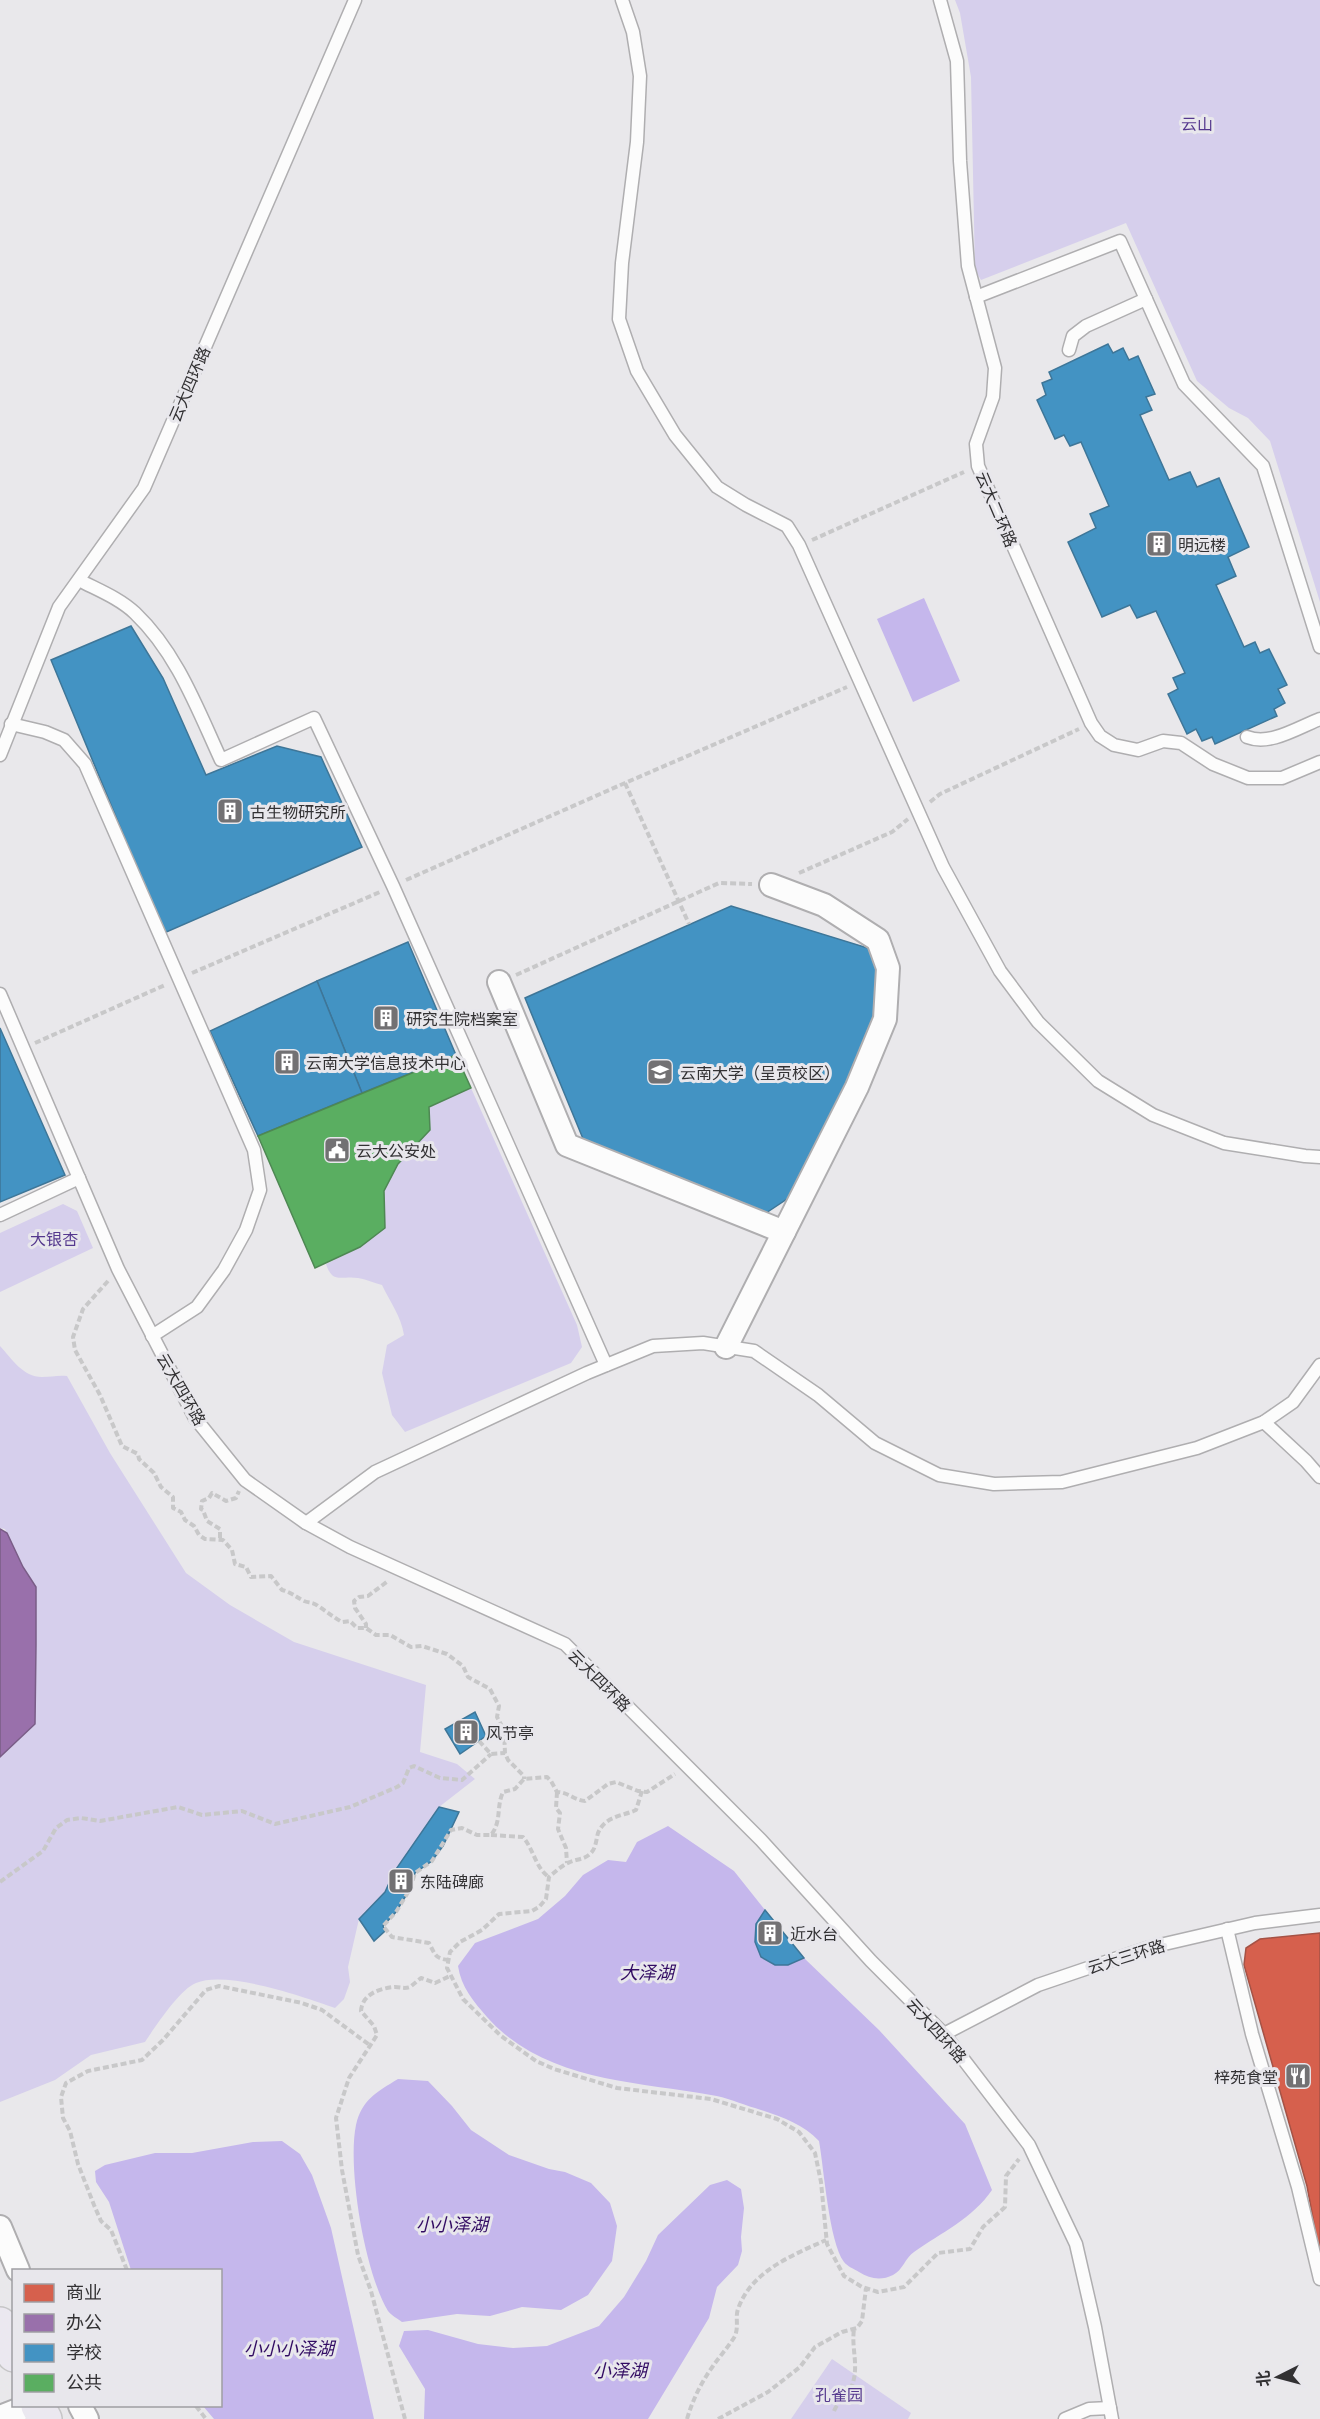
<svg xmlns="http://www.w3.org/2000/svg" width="1320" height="2419" viewBox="0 0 1320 2419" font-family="Lato,'Noto Sans SC',sans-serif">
<rect width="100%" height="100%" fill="#e9e8eb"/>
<g fill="#d6cfec">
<polygon points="955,0 1320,0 1320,602 1270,441 1248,418 1229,408 1197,381 1126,223 981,280 975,270 971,77 960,13"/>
<path d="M471,1088L577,1325L582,1347L571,1363L405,1432L392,1415L382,1373L387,1345L404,1335C401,1316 390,1302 382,1285C374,1283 366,1279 358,1278C342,1275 333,1285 326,1264L360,1247L384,1228V1191L398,1164L430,1130L429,1107Z"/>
<polygon points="63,1204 77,1211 93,1248 0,1292 0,1233"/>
<path d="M0,1346C12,1359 23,1377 42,1377C51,1377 58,1375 67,1376L110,1453L186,1573L230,1605L294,1642L426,1685L420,1752L457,1764L475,1779L439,1807L385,1892L359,1919L348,1967L350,1982L344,1999L335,2008C304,1997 227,1970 196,1983C180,1989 155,2027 145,2042L91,2055L55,2080L0,2102V1757L35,1724L36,1587L23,1567L5,1529L0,1528Z"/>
<polygon points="832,2359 911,2413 908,2419 791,2419"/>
</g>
<g fill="#c5b7ec">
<polygon points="924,598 960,681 913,702 877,619"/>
<path d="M668,1826L734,1871L765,1910L756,1924L776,1965H789L804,1958L879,2030L965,2124L992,2190C973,2218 941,2233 914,2252C905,2258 903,2270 893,2275C881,2281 870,2279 859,2272C854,2269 847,2266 844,2262C829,2242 824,2169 819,2141C802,2123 779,2116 755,2108C741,2104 726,2097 711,2095C633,2081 544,2081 487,2017C474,2002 461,1987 458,1966L475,1943L538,1919L565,1896L583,1875L608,1860L626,1862L637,1842Z"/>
<path d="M398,2079L428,2081L452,2106L471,2130L509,2155L549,2169L565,2172L591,2183L610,2203L617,2226L612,2261L588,2295L561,2310L522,2307L490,2316L457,2314L402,2322C398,2319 391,2315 388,2311C365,2273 347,2168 356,2125C362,2099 377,2092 398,2079Z"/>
<polygon points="282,2141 300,2154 312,2175 331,2228 374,2419 214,2419 203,2406 220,2406 220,2270 131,2270 109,2202 96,2182 95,2171 105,2165 155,2153 192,2153 253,2142"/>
<polygon points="727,2180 741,2189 744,2208 741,2237 742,2251 738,2265 717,2287 709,2318 648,2419 424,2419 425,2389 399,2346 404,2331 428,2330 478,2344 513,2348 547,2346 599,2326 624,2297 646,2261 658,2235 710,2185"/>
</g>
<polygon fill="#d6604d" stroke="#a55245" stroke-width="1.5" points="1320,1933 1320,2256 1307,2186 1244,1965 1246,1948 1260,1939"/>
<polygon fill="#9970ab" stroke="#7a5d87" stroke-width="1.5" points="0,1529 7,1533 23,1567 36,1587 36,1645 35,1724 0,1757"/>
<g fill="#4393c3" stroke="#3e7698" stroke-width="1.5">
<polygon points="1108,344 1113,353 1123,348 1129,360 1138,356 1155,394 1146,397 1152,410 1140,415 1169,480 1190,472 1197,487 1219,478 1249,547 1228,557 1236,576 1216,585 1244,647 1255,642 1260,653 1269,649 1287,685 1278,689 1285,703 1274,709 1277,716 1215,744 1212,737 1202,741 1196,729 1187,734 1168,694 1178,689 1173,678 1185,673 1156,611 1137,618 1130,605 1102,617 1068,542 1096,528 1090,514 1109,506 1081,442 1070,446 1064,435 1055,439 1037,400 1046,395 1042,383 1052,379 1049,372"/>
<polygon points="131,626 163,678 206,775 277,746 321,757 362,847 164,933 51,660"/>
<polygon points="731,906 871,949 881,977 869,1036 790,1197 763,1215 586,1146 525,998"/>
<polygon points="408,942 456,1055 362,1093 317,981"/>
<polygon points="317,981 362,1093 258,1136 210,1031"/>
<polygon points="0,1028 65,1175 0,1202"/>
<polygon points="475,1712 486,1736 460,1754 445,1729"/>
<polygon points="439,1807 459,1812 443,1846 432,1861 415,1873 410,1889 396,1912 383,1926 385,1931 374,1941 359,1919 385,1892 394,1872"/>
<polygon points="765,1910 804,1958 788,1965 775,1965 761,1957 755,1942 756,1924"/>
</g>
<polygon fill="#5aae61" stroke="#4e8853" stroke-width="1.5" points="456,1055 471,1088 429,1107 430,1130 398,1164 384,1191 385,1228 360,1247 315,1268 258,1136"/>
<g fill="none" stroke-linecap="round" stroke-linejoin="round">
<defs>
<g id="lane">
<polyline points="622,0 633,32 640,76 637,142 622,263 619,319 637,371 675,435 717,487 746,505 787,526 799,545 943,867 1000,971 1038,1022 1098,1081 1153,1115 1224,1143 1305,1156 1320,1157"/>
<polyline points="940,0 957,61 960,161 968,266 995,368 993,397 976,444 978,466 1091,723 1100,736 1114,745 1138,750 1163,741 1181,743 1213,764 1248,778 1282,778 1320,762"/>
<polyline points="976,297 1120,241 1184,384 1263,466 1320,647"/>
<polyline points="1069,350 1073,336 1086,326 1146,299"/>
<path d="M79,580C98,590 119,598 135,613C177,653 197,708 221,760L314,718L393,886L606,1365"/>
<polyline points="11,724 45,732 64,740 85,764 254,1150 260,1190 246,1230 224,1270 197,1307 152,1336"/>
<path d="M1247,737C1270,746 1297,728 1320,719"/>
<polyline points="0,755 59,607 144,488 355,0"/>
<polyline points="0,994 118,1269 195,1418 245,1480 306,1523 350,1547 565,1644 761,1840 871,1961 944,2034 1029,2145 1076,2244 1095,2327 1112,2419"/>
<polyline points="0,1215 79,1178"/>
<polyline points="1264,1422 1306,1461 1320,1477"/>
<polyline points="306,1523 375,1472 587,1373 653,1346 703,1343 754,1351 818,1395 875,1443 939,1475 994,1484 1062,1482 1197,1448 1264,1422 1293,1402 1320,1365"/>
<polyline points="1227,1929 1252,2034 1298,2187 1320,2279"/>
<polyline points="944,2034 1038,1985 1147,1948 1255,1923 1320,1915"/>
<polyline points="1065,2419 1089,2409 1110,2408"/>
</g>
<g id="street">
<polyline points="499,982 567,1145 784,1232"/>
<polyline points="726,1347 857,1087 885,1019 888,968 878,940 824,905 771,885"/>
<polyline points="0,2227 18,2270"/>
<polyline points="80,2406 87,2419"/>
<polyline points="0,2417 28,2406"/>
</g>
<g id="primary">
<polyline points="0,2324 14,2355"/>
<polyline points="38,2406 45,2419"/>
</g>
</defs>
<use href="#lane" stroke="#afaeb0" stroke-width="15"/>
<use href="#street" stroke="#afaeb0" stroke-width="26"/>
<use href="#primary" stroke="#c6c6c7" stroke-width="36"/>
<g stroke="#c8c8c9" stroke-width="4" stroke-dasharray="6 3" stroke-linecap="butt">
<polyline points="812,540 964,472"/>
<polyline points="625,783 689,924"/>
<polyline points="930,802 940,794 1079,729"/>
<polyline points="799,873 892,832 908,819"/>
<polyline points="406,880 625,783 847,687"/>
<polyline points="192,973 380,892"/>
<polyline points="516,975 719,883 752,884"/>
<polyline points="35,1043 165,985"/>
<path d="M108,1281L83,1309L73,1337L75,1350L100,1395L122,1446L138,1454L139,1459L154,1473L161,1487L173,1497V1508L181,1512L185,1520L194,1526L199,1535L205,1539L223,1540L232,1550L235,1564L246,1567L251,1577L271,1576L282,1590C291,1592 296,1597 304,1601C309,1603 313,1602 318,1606C326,1611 333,1617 342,1622L350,1621L357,1628H366L376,1635H390L411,1647L422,1646L447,1654L463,1666L468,1677L490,1689L499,1706L497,1717L504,1730L505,1753L508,1760L524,1776V1779"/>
<polyline points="220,1538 220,1529 207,1521 203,1510 201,1509 202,1501 209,1498 212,1493 226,1501 236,1498 239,1491"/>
<polyline points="366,1628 366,1624 355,1608 354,1601 359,1597 368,1596 388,1581"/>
<polyline points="479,1741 491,1754 505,1753"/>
<path d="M642,1791L636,1810C623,1816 605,1816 598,1833C596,1840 596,1849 590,1854C584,1860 575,1859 568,1863C561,1866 555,1872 549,1877L546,1899L539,1907L532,1911L499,1914L482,1930L460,1942L450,1952L447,1968L463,1999L501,2036L536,2061L554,2069L617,2088L711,2099L777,2119L799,2132L815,2153L821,2182L827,2244L844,2276L862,2287L878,2292L904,2287L938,2253L970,2249L983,2227L1005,2207L1006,2176L1019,2159"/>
<polyline points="557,1792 556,1808 560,1813 558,1829 566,1848 567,1863"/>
<path d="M491,1835L523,1837C533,1848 536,1869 549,1877"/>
<polyline points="0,1882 43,1851 56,1828 67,1820 81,1818 100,1821 178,1807 202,1815 242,1811 275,1824 350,1807 397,1787 403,1783 409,1768 414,1766 440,1778 462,1780 491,1754"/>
<path d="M449,1960C435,1959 435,1954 429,1943L392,1937L383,1926L396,1912L410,1889L415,1873L432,1861L451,1830L462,1828L477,1835H491C502,1821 496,1807 503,1792L515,1789L524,1779L547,1777L551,1781L557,1792C568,1792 574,1800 585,1801L608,1784L616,1782L638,1791L647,1792L675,1774"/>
<polyline points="127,2270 111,2230 101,2221 94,2205 78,2164 70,2131 63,2118 61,2097 66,2083 88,2071 142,2060 163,2040 206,1990 219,1986 302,2003 322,2010 371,2046"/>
<polyline points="196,2406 206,2419"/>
<path d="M834,2411C838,2401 847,2397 851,2388C860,2367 851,2350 854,2329"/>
<path d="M405,2419L371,2291L358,2255L342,2170L336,2118L349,2078L377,2035L374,2026L361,2011C362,1994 380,1988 395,1987C401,1987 404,1989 410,1987L421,1978L435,1983L450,1976"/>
<path d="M687,2419C693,2399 701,2383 713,2366C720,2356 729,2346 735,2336C739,2326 735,2317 738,2309C751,2271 793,2255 826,2240"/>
<polyline points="718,2419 768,2392 800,2367 815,2347 842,2332 857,2328 862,2321 866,2288"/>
</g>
<use href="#lane" stroke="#fcfcfc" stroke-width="12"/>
<use href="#street" stroke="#fcfcfc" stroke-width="22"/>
<use href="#primary" stroke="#ebe8f0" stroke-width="33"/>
</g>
<defs>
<symbol id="building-square" viewBox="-11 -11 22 22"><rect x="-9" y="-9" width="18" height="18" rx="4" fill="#727173" stroke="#e8e7ec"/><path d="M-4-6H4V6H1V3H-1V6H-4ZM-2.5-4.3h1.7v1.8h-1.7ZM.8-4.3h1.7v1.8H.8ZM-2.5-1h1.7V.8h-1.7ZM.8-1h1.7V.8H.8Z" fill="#fff"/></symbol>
<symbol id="university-square" viewBox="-11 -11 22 22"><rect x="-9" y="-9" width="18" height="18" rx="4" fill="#727173" stroke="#e8e7ec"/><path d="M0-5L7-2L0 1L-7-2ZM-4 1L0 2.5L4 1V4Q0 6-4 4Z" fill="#fff"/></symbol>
<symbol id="civic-square" viewBox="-11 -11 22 22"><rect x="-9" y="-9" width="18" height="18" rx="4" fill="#727173" stroke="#e8e7ec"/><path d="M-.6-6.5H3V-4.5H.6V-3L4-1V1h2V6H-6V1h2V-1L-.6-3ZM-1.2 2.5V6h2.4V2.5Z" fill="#fff"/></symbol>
<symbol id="restaurant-square" viewBox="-11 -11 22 22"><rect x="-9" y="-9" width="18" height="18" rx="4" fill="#727173" stroke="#e8e7ec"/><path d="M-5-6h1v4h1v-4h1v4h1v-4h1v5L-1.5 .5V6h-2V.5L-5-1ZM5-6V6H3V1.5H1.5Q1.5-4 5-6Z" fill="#fff"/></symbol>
</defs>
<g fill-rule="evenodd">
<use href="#building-square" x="1144" y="529" width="30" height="30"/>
<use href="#building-square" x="215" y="796" width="30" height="30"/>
<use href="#building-square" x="371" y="1003" width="30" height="30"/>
<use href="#building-square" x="272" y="1047" width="30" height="30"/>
<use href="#university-square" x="645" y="1057" width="30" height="30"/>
<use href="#civic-square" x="322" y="1135" width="30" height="30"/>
<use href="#building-square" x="451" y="1717" width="30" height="30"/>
<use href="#building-square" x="386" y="1866" width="30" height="30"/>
<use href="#building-square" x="755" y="1918" width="30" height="30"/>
<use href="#restaurant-square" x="1283" y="2061" width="30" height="30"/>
</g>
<g text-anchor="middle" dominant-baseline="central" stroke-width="6" stroke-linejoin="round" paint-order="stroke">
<g font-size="16" fill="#55398e" stroke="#e8e7ec">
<text x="1197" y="123">云山</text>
<text x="54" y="1238">大银杏</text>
<text x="839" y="2394">孔雀园</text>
</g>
<g font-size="16" fill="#323133" stroke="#e8e7ec">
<text transform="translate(189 384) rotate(-67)">云大四环路</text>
<text transform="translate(997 509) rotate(67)">云大二环路</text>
<text transform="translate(182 1389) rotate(60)">云大四环路</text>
<text transform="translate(600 1680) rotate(45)">云大四环路</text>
<text transform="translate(1126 1956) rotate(-17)">云大三环路</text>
<text transform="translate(937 2030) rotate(48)">云大四环路</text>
</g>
<g font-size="16" fill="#323133" stroke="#e8e7ec" text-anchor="start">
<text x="1178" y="544">明远楼</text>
<text x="250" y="811">古生物研究所</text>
<text x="406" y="1018">研究生院档案室</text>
<text x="306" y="1062">云南大学信息技术中心</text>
<text x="680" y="1072">云南大学（呈贡校区）</text>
<text x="356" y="1150">云大公安处</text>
<text x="486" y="1732">风节亭</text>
<text x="420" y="1881">东陆碑廊</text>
<text x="790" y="1933">近水台</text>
<text x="1278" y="2076" text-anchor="end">梓苑食堂</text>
</g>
<g font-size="18" font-style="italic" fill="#320c63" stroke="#e8e7ec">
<text x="647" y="1972">大泽湖</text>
<text x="452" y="2224">小小泽湖</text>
<text x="289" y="2348">小小小泽湖</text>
<text x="620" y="2370">小泽湖</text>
</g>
</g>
<rect x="12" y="2269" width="210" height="138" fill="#e8e7ec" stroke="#9f9ea2" stroke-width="1.5"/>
<rect x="24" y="2284" width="30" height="18" fill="#d6604d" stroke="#9f9ea2" stroke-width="1.5"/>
<text x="66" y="2299" font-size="18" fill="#323133">商业</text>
<rect x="24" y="2314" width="30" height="18" fill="#9970ab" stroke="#9f9ea2" stroke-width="1.5"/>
<text x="66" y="2329" font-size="18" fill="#323133">办公</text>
<rect x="24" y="2344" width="30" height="18" fill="#4393c3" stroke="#9f9ea2" stroke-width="1.5"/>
<text x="66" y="2359" font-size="18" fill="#323133">学校</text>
<rect x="24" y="2374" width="30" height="18" fill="#5aae61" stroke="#9f9ea2" stroke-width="1.5"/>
<text x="66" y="2389" font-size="18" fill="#323133">公共</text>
<g transform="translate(1278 2377) rotate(264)" stroke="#e8e7ec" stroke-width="4.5" paint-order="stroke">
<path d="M0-4.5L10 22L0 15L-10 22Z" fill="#323133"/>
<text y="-9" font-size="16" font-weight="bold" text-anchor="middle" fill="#323133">北</text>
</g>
</svg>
